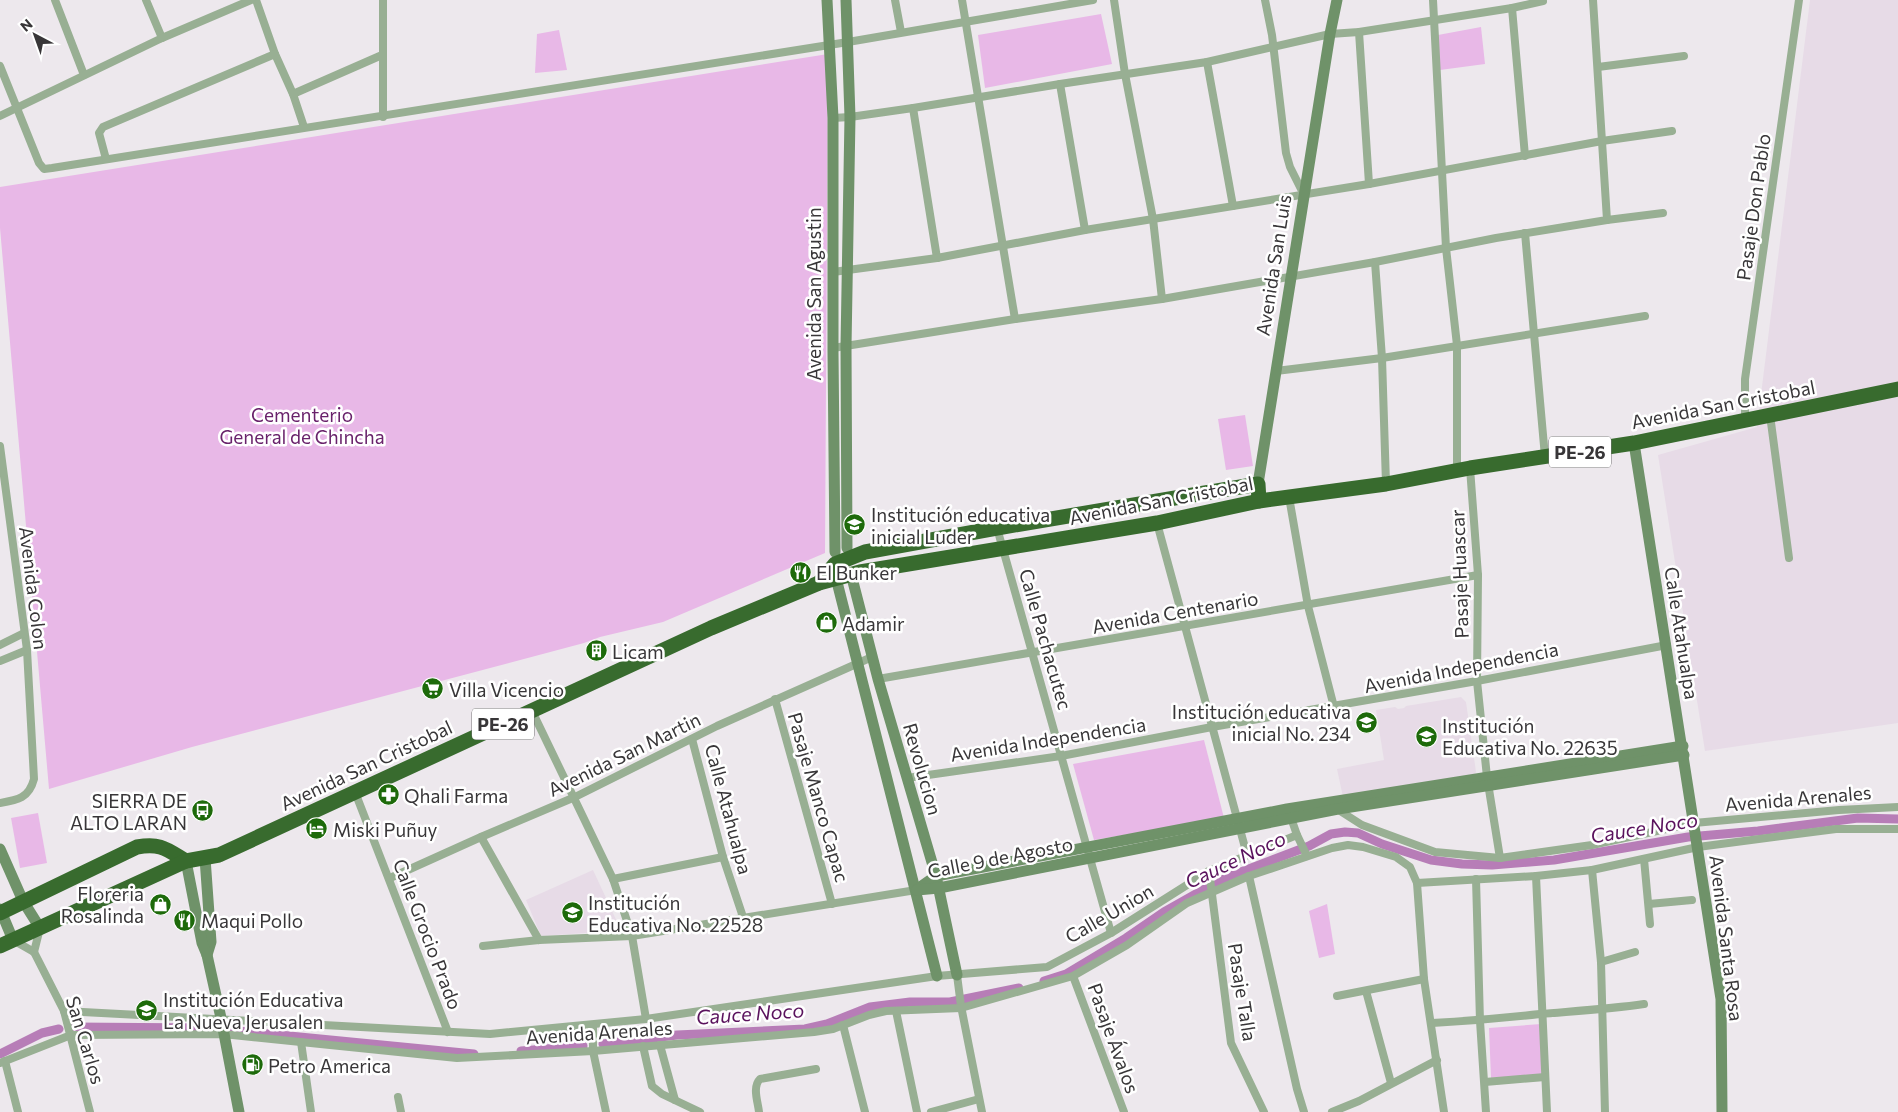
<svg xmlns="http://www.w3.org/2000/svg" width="1898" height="1112" viewBox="0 0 1898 1112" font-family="Commissioner,sans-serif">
<rect width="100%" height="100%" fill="#ede8ed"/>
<g fill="#e7dbe7">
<polygon points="1810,0 1898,0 1898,723 1705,751 1658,455 1757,427"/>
<polygon points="1461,697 1466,702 1476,772 1475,774 1343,797 1337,769 1384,760 1376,710 1395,707 1398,709 1404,708 1406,706"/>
<polygon points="593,870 619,926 614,931 541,936 526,900"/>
</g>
<g fill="#e8b8e7">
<polygon points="1101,14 1112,64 985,88 978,35"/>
<polygon points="1481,27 1485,64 1440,70 1438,35"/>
<polygon points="559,30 567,70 535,73 537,34"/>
<polygon points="828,54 825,553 663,622 600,637 584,643 192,747 49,789 0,228 0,187"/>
<polygon points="1245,415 1253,466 1226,470 1218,419"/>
<polygon points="1204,740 1224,818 1094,840 1073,764"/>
<polygon points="38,813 47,863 20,868 11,818"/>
<polygon points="1327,904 1335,954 1319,958 1309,911"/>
<polygon points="1541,1024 1543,1075 1491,1078 1489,1028"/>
</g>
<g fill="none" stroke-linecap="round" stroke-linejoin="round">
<g stroke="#b77db7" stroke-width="9">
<polyline points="1044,981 1066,974 1126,938 1164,912 1203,890 1228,877 1309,846 1331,834 1345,832 1358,833 1382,844 1431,860 1462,864 1492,865 1554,860 1688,837 1758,831 1858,818 1898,819"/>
<polyline points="73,1027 208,1028 474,1054"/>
<polyline points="603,1044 677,1035 805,1029 827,1024 870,1007 910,1002 950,1002 1019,988"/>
<polyline points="521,1051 583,1046"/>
<polyline points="0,1054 42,1033 59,1029"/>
</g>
<g stroke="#98af93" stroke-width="8">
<polyline points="55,0 84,75"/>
<polyline points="146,0 162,38"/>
<polyline points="256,0 275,54 293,94 304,127"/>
<polyline points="895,0 901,32"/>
<polyline points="962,0 1015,319"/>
<polyline points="1114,0 1125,74 1153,219 1162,299"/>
<polyline points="1265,0 1272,35 1286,153 1290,167 1304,195"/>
<polyline points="1433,0 1446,248 1457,345 1457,471"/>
<polyline points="1512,8 1525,156"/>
<polyline points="1359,32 1369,184"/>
<polyline points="1207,62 1233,206"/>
<polyline points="0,66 39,163 44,169 52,168 848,42 1093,0"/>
<polyline points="1598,67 1684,56"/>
<polyline points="1060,84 1085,230"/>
<polyline points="293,94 382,55"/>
<polyline points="913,108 937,258"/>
<polyline points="0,116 162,38 251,0"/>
<polyline points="383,117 383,0"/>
<polyline points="833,118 850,117 913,108 1060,84 1207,62 1330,34 1359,32 1512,8 1543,1"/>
<polyline points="106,159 99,133 103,127 275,54"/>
<polyline points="1607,220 1663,213"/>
<polyline points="1525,233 1545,457"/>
<polyline points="1375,262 1382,358 1386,484"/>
<polyline points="833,272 937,258 1085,230 1369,184 1602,141 1672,131"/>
<polyline points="833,348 1015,319 1162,299 1375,262 1496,238 1607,220 1593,0"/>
<polyline points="1276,371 1382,358 1645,316"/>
<polyline points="1770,415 1789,558"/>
<polyline points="1745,419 1745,379 1799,0"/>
<path d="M0,446L27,650L34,779C29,798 18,800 0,803"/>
<polyline points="1470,468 1478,575 1477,681 1487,777 1500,858"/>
<polyline points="1289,497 1308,606 1334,707"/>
<polyline points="1157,523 1247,855"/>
<polyline points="997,528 1111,933"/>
<polyline points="0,645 24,633"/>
<polyline points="0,661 27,650"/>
<polyline points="878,679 1478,575"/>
<polyline points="775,699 832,904"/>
<polyline points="532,711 613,879 632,936 646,1019"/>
<polyline points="692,739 723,857 743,917"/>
<polyline points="907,778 1061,756 1212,727 1477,681 1667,645"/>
<polyline points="355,792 448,1032"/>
<polyline points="1337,809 1362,825 1435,852 1500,858 1592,845 1694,823 1839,810 1898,807"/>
<polyline points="1297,835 1307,856"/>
<polyline points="481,837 539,940"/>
<polyline points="1644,859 1650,924"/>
<polyline points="1592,870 1601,962 1605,1112"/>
<polyline points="1209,871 1231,1043 1264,1112"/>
<polyline points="1249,876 1297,1089 1304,1112"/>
<polyline points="1536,876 1547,1112"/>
<polyline points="390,878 481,837 575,797 717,726 872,657"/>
<polyline points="613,879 723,857"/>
<polyline points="1476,879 1480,1021 1486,1112"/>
<polyline points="1417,883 1424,979 1444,1112"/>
<polyline points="1649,904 1692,900"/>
<polyline points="13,940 34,952 64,1011 90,1112"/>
<polyline points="483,946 539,940 632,936 916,890"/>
<polyline points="34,952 40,928"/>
<polyline points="1601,962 1635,952"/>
<polyline points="957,975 961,1006 982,1112"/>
<polyline points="1073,976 1124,1112"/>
<polyline points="1366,991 1391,1083"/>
<polyline points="1337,996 1424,979"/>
<polyline points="64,1011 490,1034 646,1019 937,976 1047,967 1111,933 1209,871 1297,835 1290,815"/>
<polyline points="896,1011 917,1112"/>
<path d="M1432,1023C1469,1021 1504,1018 1540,1014C1575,1011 1610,1009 1644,1004"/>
<polyline points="593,1025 593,1051 606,1112"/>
<polyline points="843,1025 865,1112"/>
<polyline points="301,1042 311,1112"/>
<polyline points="660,1045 675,1100"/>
<polyline points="643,1046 652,1086 662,1094 700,1112"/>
<polyline points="5,1061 18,1112"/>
<polyline points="0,1063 71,1035 223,1034 457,1058 593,1051 814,1032 833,1029 869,1015 886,1011 961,1008 1073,976 1127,945 1187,903 1249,876 1332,848 1348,845 1363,847 1396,857 1410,867 1417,883 1536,876 1592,870 1698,847 1836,829 1898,829"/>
<polyline points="1485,1082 1545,1077"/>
<polyline points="398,1097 401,1112"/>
<path d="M759,1112C758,1102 752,1087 760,1079L816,1069"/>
<polyline points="931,1112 979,1099"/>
<polyline points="1332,1112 1359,1101 1437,1060"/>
</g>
<g stroke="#6f9269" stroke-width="11">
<polyline points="827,0 833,118 833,352 835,552"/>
<polyline points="846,0 850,117 846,346 847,548"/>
<polyline points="1634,443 1721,999 1722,1112"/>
<polyline points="1258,484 1330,34 1337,0"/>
<polyline points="851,574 878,679 936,876 957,975"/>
<polyline points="836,578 937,976"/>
<polyline points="0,849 23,901 40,928"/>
<polyline points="205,858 211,942 207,955"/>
<polyline points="186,861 202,943 207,955 221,1018 239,1112"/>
<polyline points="916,890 936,876 1287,809 1683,746"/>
<polyline points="917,890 939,888 1338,809 1684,755"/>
<polyline points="0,909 13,940"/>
</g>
<g stroke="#386b2e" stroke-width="15">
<polyline points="819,583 835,564 865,552 997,528 1258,484 1259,501"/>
<path d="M0,913L137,847C161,843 166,849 186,861"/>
<polyline points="0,946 186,861 219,855 711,628 819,583 860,572 1157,523 1259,501 1386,484 1470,468 1634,443 1898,389"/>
</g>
</g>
<defs>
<symbol id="school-disc" viewBox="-11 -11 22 22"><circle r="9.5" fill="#1d6a0a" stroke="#fff"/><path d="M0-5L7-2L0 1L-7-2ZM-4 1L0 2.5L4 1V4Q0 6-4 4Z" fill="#fff"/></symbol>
<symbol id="restaurant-disc" viewBox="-11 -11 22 22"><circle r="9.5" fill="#1d6a0a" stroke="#fff"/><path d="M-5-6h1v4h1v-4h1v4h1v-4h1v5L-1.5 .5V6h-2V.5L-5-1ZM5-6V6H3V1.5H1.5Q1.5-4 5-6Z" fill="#fff"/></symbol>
<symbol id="shop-disc" viewBox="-11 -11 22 22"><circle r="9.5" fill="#1d6a0a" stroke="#fff"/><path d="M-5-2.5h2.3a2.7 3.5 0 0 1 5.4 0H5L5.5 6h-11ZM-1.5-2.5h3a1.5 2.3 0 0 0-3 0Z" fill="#fff"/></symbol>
<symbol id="building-disc" viewBox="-11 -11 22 22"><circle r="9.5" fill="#1d6a0a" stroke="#fff"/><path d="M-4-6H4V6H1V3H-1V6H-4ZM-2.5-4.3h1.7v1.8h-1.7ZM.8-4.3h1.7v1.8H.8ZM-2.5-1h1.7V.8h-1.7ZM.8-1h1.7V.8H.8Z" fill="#fff"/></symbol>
<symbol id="supermarket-disc" viewBox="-11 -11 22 22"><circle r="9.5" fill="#1d6a0a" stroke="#fff"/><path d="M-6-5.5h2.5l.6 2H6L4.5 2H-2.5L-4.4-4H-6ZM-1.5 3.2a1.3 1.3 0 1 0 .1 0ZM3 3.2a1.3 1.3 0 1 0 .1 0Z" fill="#fff"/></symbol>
<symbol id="pharmacy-disc" viewBox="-11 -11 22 22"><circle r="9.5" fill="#1d6a0a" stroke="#fff"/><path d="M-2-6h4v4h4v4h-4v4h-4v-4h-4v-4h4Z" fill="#fff"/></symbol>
<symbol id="bus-disc" viewBox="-11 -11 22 22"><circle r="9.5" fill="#1d6a0a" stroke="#fff"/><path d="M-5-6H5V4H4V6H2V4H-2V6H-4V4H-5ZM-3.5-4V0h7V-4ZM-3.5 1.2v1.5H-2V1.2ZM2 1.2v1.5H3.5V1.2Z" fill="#fff"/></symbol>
<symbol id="hotel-disc" viewBox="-11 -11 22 22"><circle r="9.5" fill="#1d6a0a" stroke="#fff"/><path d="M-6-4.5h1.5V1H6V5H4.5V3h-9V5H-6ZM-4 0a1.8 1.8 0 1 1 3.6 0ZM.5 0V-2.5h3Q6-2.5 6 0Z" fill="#fff"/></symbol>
<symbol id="fuel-disc" viewBox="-11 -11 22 22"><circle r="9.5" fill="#1d6a0a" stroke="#fff"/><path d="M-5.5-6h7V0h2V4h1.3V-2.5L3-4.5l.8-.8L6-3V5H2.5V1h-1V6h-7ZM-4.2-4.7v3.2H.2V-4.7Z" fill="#fff"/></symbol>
</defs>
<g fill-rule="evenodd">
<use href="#school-disc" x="842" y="512" width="25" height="25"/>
<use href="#restaurant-disc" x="788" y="560" width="25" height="25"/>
<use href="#shop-disc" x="814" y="610" width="25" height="25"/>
<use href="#building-disc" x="584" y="638" width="25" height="25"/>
<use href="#supermarket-disc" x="420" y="676" width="25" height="25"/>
<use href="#school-disc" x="1354" y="710" width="25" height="25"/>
<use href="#school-disc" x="1414" y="724" width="25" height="25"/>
<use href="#pharmacy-disc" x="376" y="782" width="25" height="25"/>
<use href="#bus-disc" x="190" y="798" width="25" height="25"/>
<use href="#hotel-disc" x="304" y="816" width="25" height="25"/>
<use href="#shop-disc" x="148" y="892" width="25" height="25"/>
<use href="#school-disc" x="560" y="900" width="25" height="25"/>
<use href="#restaurant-disc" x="172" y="908" width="25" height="25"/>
<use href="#school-disc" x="134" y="998" width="25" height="25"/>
<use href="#fuel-disc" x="240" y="1052" width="25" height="25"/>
</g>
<g text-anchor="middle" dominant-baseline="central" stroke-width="5" stroke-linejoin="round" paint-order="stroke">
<g fill="#fff" stroke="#747274" stroke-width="1">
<rect x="1549" y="436.5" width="62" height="31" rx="4"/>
<rect x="472" y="708.5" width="62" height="31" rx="4"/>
</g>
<g font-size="18" font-weight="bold" fill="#383638">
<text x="1580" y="452">PE-26</text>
<text x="503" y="724">PE-26</text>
</g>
<g font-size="19" fill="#383638" stroke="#fff">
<text transform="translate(1753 207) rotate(-82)">Pasaje Don Pablo</text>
<text transform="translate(1273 265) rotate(-81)">Avenida San Luis</text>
<text transform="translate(813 294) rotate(-90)">Avenida San Agustin</text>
<text transform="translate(1723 404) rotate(-11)">Avenida San Cristobal</text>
<text transform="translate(1161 500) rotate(-11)">Avenida San Cristobal</text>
<text transform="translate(1459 574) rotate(-92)">Pasaje Huascar</text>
<text transform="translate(34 588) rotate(83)">Avenida Colon</text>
<text transform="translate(1175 612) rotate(-10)">Avenida Centenario</text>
<text transform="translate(1682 633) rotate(81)">Calle Atahualpa</text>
<text transform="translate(1046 639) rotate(74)">Calle Pachacutec</text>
<text transform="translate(1461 667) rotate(-11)">Avenida Independencia</text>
<text transform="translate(1048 739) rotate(-9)">Avenida Independencia</text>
<text transform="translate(624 754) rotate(-26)">Avenida San Martin</text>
<text transform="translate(366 765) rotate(-25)">Avenida San Cristobal</text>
<text transform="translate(923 769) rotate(74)">Revolucion</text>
<text transform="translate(819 797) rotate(74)">Pasaje Manco Capac</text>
<text transform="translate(1798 798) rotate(-5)">Avenida Arenales</text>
<text transform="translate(729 809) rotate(75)">Calle Atahualpa</text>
<text transform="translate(1000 857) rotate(-11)">Calle 9 de Agosto</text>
<text transform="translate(1109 913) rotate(-30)">Calle Union</text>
<text transform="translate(428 934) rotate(69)">Calle Grocio Prado</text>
<text transform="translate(1727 938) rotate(83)">Avenida Santa Rosa</text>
<text transform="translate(1243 992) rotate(81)">Pasaje Talla</text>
<text transform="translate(599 1032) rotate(-4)">Avenida Arenales</text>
<text transform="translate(1114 1038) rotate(70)">Pasaje Ávalos</text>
<text transform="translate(86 1040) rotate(73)">San Carlos</text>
</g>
<g font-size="19" fill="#69226b" stroke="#fff">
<text x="302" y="414">Cementerio<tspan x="302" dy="22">General de Chincha</tspan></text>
</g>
<g font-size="19" fill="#383638" stroke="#fff" text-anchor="start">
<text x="871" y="514">Institución educativa<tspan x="871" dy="22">inicial Luder</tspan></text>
<text x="816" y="572">El Bunker</text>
<text x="842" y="623">Adamir</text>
<text x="612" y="651">Licam</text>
<text x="449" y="689">Villa Vicencio</text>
<text x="1351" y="711" text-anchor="end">Institución educativa<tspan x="1351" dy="22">inicial No. 234</tspan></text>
<text x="1442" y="725">Institución<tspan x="1442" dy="22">Educativa No. 22635</tspan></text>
<text x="404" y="795">Qhali Farma</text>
<text x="187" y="800" text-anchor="end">SIERRA DE<tspan x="187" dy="22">ALTO LARAN</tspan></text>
<text x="333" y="829">Miski Puñuy</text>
<text x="144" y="893" text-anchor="end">Floreria<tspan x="144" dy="22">Rosalinda</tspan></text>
<text x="588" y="902">Institución<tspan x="588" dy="22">Educativa No. 22528</tspan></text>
<text x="201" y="920">Maqui Pollo</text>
<text x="163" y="999">Institución Educativa<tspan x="163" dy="22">La Nueva Jerusalen</tspan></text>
<text x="268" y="1065">Petro America</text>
</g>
<g font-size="20" font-style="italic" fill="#5a125d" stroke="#fff">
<text transform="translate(1644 827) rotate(-9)">Cauce Noco</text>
<text transform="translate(1235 859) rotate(-25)">Cauce Noco</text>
<text transform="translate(750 1013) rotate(-4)">Cauce Noco</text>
</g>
</g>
<g transform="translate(35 35) rotate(319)" stroke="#ffffff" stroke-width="4" paint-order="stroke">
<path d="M0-4L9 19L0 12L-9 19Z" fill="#383638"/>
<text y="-8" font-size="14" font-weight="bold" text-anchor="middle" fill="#383638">N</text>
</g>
</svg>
